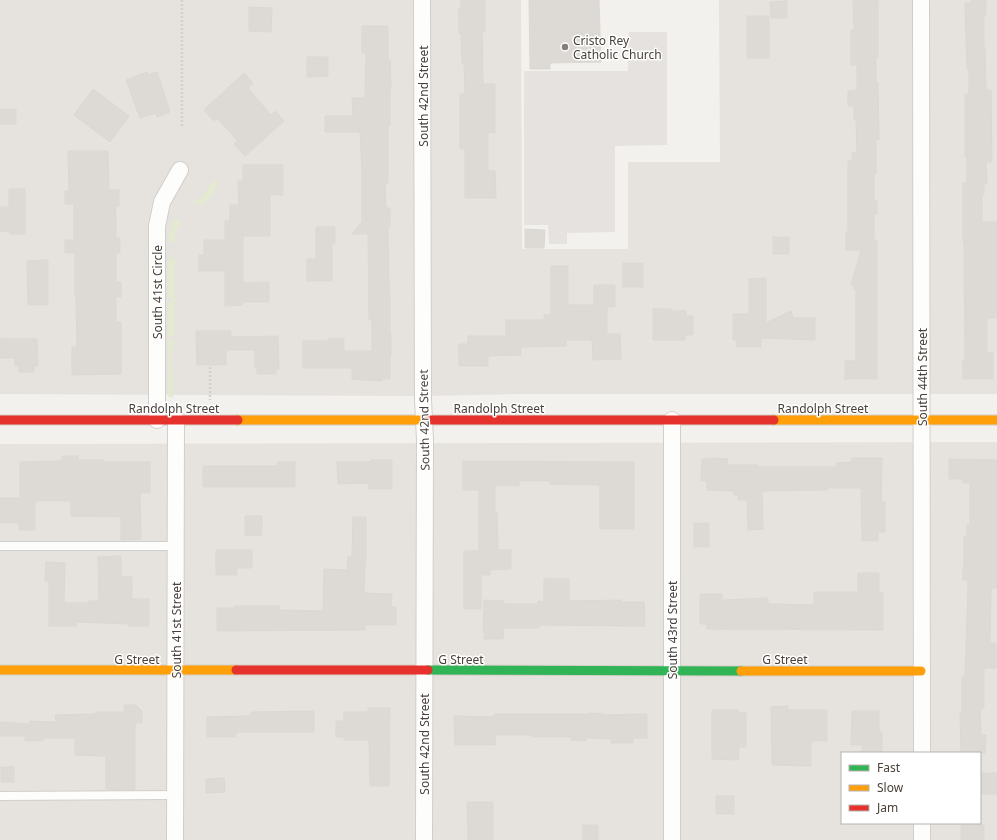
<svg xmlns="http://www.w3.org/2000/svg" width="997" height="840" viewBox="0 0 997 840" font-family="'Noto Sans',sans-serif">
<rect width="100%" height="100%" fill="#f3f1ee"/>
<g fill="#e6e2dd" fill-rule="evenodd">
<polygon points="0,0 521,0 522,249 628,249 628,162 720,162 719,0 997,0 997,394 521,394 423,396 0,394"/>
<path d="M997,442V840H0V444ZM842,753H980V823H842Z"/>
</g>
<g fill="#e4ead1">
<path d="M212,181H219C216,191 210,198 203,204L191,203C201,199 208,192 212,181Z"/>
<polygon points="174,219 182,221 175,234 175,242 168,241 169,232"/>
<polygon points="175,257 175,336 168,336 168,302 172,302 172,298 168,297 168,258"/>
<polygon points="168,340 174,340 171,354 173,398 169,397 168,395"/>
</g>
<polygon fill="#e5e2df" points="629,32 667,32 667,145 615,146 615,232 567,233 567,244 549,244 548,225 524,225 524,71 628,71"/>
<g fill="#dddad6" stroke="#dbd8d4">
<polygon points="461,0 485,0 485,32 482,32 483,84 495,84 495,133 488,133 488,171 495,171 496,198 465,198 465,149 460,149 460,94 465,94 464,64 462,64 461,33 459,33 459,8 461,8"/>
<polygon points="529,0 599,0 601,62 550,63 550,69 530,69"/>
<polygon points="878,0 878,57 876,57 876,83 878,83 879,140 876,140 876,174 874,174 874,201 877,201 877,214 874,214 874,240 877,240 877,379 845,379 845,361 856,361 856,290 854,290 854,285 851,285 861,250 846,250 846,232 848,232 848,161 853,161 852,153 857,153 856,120 854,120 854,106 848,106 848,91 857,90 857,65 851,65 851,30 854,30 853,1"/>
<polygon points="971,0 986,0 986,15 984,15 984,48 985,48 986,90 991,90 992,162 986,162 987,184 984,184 984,195 982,195 982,222 997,222 997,318 987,318 987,352 993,353 993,379 963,379 963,360 965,360 964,242 963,242 963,183 967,183 967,157 965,157 965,94 969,94 969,69 967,69 965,3 971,3"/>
<polygon points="787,1 787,18 771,18 770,2"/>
<polygon points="249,7 272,8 271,32 249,31"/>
<rect x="747" y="16" width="22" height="42"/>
<polygon points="362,26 388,26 388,60 390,60 391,88 390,88 390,126 388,126 388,183 385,183 386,208 390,208 390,227 388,227 389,285 390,296 390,334 391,334 391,355 390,355 390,379 382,379 382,381 352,379 352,368 303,368 303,341 328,341 328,339 344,339 344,351 372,351 372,320 369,320 368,234 352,234 362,222 362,170 360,132 325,132 325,116 353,116 352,98 365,98 366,53 362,53"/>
<polygon points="307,57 328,57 328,76 307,77"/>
<polygon points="147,72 148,75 157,72 170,112 157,117 156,113 140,118 126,80"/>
<polygon points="244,73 253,83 248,88 271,115 275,111 284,121 245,156 234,144 238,141 217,118 214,121 204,110"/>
<polygon points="93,89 129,116 110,142 74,115"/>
<rect x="0" y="109" width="16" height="15"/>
<polygon points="68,151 108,151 109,190 119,190 119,206 115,206 116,220 116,238 120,238 120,253 116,253 116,282 121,282 121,297 116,297 116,322 121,322 121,374 72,375 72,347 77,347 76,296 75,296 75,253 65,253 65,240 74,240 74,204 65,204 65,191 69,191"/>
<polygon points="243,165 283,165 283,195 270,195 270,236 243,236 243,283 269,282 269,302 242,302 242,305 225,306 225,271 199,271 199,255 204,255 204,240 225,240 225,221 230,221 230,205 239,205 238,181 243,181"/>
<polygon points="9,189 25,189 25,234 10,234 10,232 0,231 0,207 9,207"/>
<polygon points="316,227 335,227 335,243 332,243 332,281 307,281 307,259 316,259"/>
<polygon points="525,229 545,230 544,248 525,248"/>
<rect x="773" y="237" width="16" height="17"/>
<polygon points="48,260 48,305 28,305 27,261"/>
<rect x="623" y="263" width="20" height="24"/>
<polygon points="551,266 568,266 568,305 594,305 594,285 615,285 615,307 607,307 607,334 620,334 621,359 593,360 592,340 566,340 566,346 521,347 521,355 488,356 488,366 459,366 459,344 468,344 468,336 506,336 506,320 544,320 544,315 551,315"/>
<polygon points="766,278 766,323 791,311 793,318 815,318 815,340 761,338 761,347 737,347 737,340 733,340 733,314 749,314 749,279"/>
<polygon points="653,309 671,309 671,311 686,311 686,316 693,316 693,335 685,335 685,340 653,340"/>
<polygon points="196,331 231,331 231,337 278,336 279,369 276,369 276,374 257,374 257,368 255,368 255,350 226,350 226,365 197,365"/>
<polygon points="0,339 37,339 38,366 34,366 34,372 19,372 19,366 15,366 15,358 0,358"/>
<polygon points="62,456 78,456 78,460 103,460 103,462 150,462 150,493 140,493 141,539 121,540 121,517 71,516 71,501 35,501 35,530 19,530 19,523 0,523 0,498 20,498 20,462 62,461"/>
<polygon points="711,458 728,459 727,465 758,465 758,467 837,467 837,463 852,462 852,458 882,458 881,502 885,502 885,532 878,532 878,541 862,541 861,488 827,488 827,490 762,491 763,529 748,530 747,500 738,500 738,495 734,495 734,491 707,490 707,481 701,481 702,459 711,459"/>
<polygon points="949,459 997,460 997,588 991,588 990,643 996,643 996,668 984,668 984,708 980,708 981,735 986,735 985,753 961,753 960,712 962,712 962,676 965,676 968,588 968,580 963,580 963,567 964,567 964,536 967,536 967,525 970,525 970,483 963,483 963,479 949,479"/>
<polygon points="371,460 392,460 392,489 369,489 369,483 338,484 337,462 371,462"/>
<polygon points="463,461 634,462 634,529 600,529 600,485 550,484 550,481 519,481 519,486 495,485 495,512 497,512 498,550 511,550 511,569 490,570 490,575 481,575 481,609 464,609 464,551 479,551 479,490 463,490"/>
<polygon points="278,462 295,462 295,487 203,487 203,466 278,466"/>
<polygon points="245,516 262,516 262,535 245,536"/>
<polygon points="353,517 366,517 366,561 365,561 364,593 392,594 391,607 396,607 396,625 365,625 365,630 217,631 217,608 235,608 235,606 279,606 279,610 323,611 324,569 347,570 348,557 352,557"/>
<rect x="694" y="523" width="15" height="24"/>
<polygon points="216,550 252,550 252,568 237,568 237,575 216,575"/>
<polygon points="121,556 121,577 132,577 132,599 149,599 149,626 129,626 129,624 77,622 77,626 49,626 49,581 45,581 46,562 65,563 64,603 89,603 89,601 99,601 98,557"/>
<polygon points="858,573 879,573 879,593 883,593 883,630 707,629 707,624 700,624 700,594 722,594 722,600 768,598 768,604 814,605 814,592 858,592"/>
<polygon points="544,579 569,579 569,601 621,600 621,602 644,602 645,626 539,625 539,628 504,628 503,639 484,639 485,632 483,632 484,600 504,601 504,604 538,604 538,601 544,602"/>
<polygon points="124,705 136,705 142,711 142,723 135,723 135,790 106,789 106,756 75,755 75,738 43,738 43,741 25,741 25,736 0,736 0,722 30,724 30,721 56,722 55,715 96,714 96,712 124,712"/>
<polygon points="788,706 788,710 827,710 827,741 811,741 811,766 772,765 771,707"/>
<polygon points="368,708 390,708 389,786 370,786 369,740 344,740 344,737 336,737 336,721 344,721 344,712 368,712"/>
<polygon points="712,710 738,710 738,712 746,713 746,747 739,747 738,760 712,759"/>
<polygon points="314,711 314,732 236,732 236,737 207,737 207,717 251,716 251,712"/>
<polygon points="852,711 879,711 879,732 882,732 882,753 862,753 862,745 851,745"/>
<polygon points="590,713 603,714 603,715 647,714 647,738 633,738 633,743 611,743 611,739 586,738 586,741 571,740 571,737 532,737 532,735 495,735 496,745 455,745 454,716 494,717 494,714 590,714"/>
<rect x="1" y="767" width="13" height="15"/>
<rect x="980" y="773" width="17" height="21"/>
<polygon points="224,778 225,792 206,793 206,779"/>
<rect x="716" y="796" width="18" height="18"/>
<polygon points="467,802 493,802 493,840 468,840"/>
<rect x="583" y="825" width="15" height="15"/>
<rect x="961" y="825" width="23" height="15"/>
</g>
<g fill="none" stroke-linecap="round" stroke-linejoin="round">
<defs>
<g id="lane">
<polyline points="0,546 176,546"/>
<polyline points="0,796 175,795"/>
</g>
<g id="street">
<polyline points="422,0 423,400 425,440 424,840"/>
<polyline points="921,0 922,753"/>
<polyline points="157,420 157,226 162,202 180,170"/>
<polyline points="922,823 922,840"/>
<polyline points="175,840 176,420"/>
<polyline points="672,840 672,420"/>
</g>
<polyline id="fast" points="428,670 741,671"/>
<g id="slow">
<polyline points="238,420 427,420"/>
<polyline points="774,420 997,420"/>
<polyline points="0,670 236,670"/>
<polyline points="741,671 921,671"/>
</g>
<g id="jam">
<polyline points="0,420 238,420"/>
<polyline points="427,420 774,420"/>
<polyline points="236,670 428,670"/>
</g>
</defs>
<use href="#lane" stroke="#d1cfcc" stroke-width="10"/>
<use href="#street" stroke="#d1cfcc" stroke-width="18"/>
<use href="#fast" stroke="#d3cec7" stroke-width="11"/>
<use href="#slow" stroke="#d3cec7" stroke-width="11"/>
<use href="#jam" stroke="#d3cec7" stroke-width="11"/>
<g stroke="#d3d1cc" stroke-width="2.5" stroke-dasharray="2 2" stroke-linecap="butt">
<polyline points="182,0 182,128"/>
<polyline points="210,367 210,400"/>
</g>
<use href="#lane" stroke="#fdfdfc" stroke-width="8"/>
<use href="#street" stroke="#fdfdfc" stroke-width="16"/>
<use href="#fast" stroke="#30b455" stroke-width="9"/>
<use href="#slow" stroke="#ff9f0a" stroke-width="9"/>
<use href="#jam" stroke="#e5322d" stroke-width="9"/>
</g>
<circle fill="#847f79" stroke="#fff" stroke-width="1.5" cx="565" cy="47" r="4"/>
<g text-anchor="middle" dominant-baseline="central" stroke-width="3" stroke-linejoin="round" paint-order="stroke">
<g font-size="12" fill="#49413a" stroke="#fff" text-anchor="start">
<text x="573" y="40">Cristo Rey<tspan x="573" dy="14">Catholic Church</tspan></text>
</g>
<g font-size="12" fill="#49413a" stroke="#fff">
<text transform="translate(423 96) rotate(-90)">South 42nd Street</text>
<text transform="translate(157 292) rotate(-90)">South 41st Circle</text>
<text transform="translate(922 377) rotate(-90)">South 44th Street</text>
<text x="174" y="408">Randolph Street</text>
<text x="499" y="408">Randolph Street</text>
<text x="823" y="408">Randolph Street</text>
<text transform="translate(424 420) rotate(-91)">South 42nd Street</text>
<text transform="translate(176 630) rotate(-90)">South 41st Street</text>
<text transform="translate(672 630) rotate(-90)">South 43rd Street</text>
<text x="137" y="659">G Street</text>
<text x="461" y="659">G Street</text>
<text x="785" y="659">G Street</text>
<text transform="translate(424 744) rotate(-90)">South 42nd Street</text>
</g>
</g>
<rect x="841" y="752" width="140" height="72" fill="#ffffff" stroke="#b6b3b0"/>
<rect x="849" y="765" width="20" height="6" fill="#30b455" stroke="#b6b3b0"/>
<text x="877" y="772" font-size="12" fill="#49413a">Fast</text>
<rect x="849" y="785" width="20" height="6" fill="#ff9f0a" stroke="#b6b3b0"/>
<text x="877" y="792" font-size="12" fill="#49413a">Slow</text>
<rect x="849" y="805" width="20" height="6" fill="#e5322d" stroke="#b6b3b0"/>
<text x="877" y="812" font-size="12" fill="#49413a">Jam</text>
</svg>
